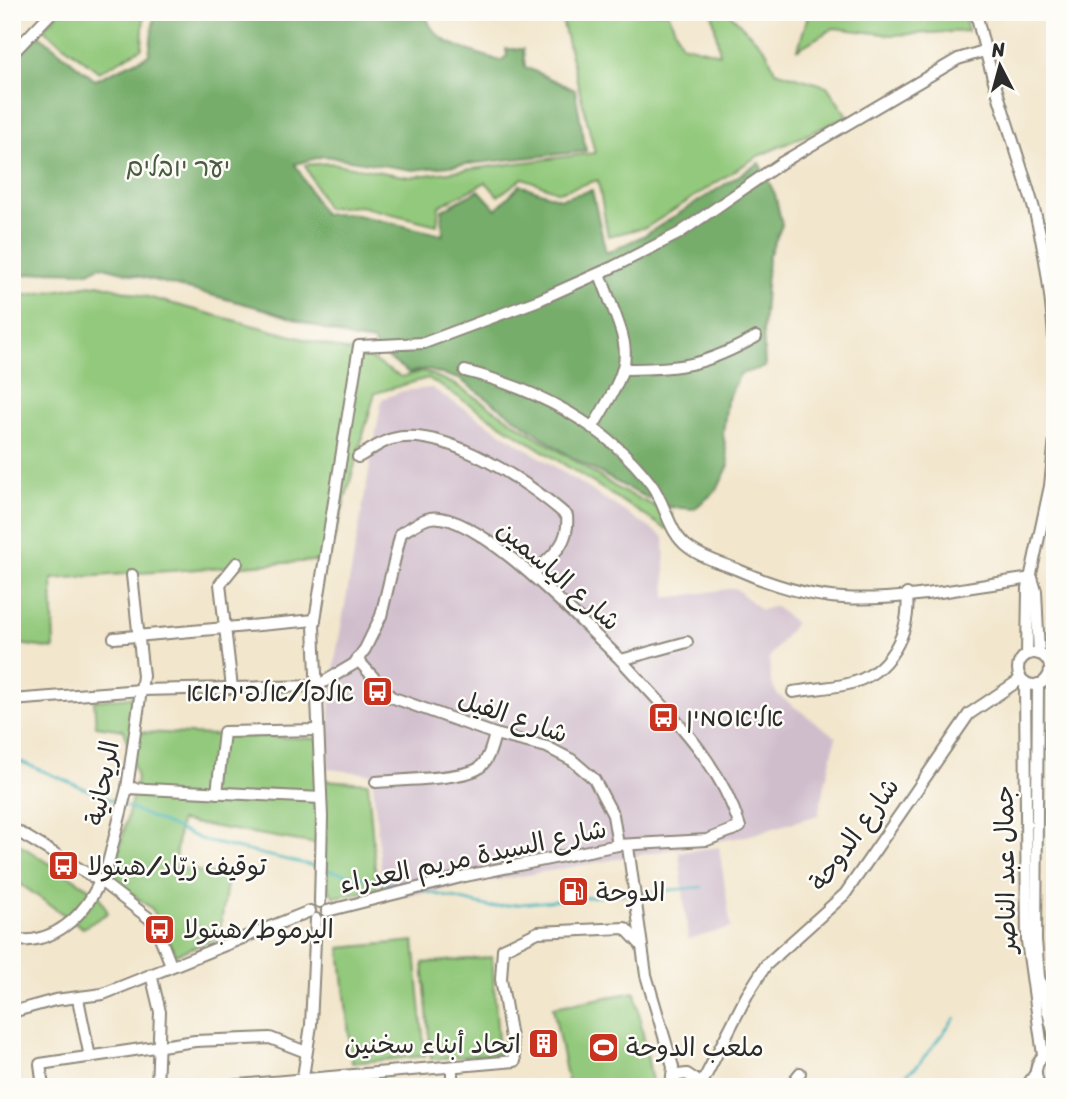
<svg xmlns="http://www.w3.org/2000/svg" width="1067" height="1099" viewBox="0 0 1067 1099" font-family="Sriracha,'Playpen Sans Arabic','Playpen Sans Hebrew',sans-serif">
<rect width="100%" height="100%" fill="#fdfcf7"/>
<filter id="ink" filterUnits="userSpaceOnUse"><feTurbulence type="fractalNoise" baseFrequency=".0143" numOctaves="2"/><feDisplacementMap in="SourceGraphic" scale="14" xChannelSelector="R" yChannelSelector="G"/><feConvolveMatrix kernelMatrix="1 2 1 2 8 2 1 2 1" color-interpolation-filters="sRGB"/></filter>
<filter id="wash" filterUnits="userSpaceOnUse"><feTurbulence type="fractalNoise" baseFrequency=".00686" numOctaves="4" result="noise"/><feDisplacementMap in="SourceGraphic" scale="28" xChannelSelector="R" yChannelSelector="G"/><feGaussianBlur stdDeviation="1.57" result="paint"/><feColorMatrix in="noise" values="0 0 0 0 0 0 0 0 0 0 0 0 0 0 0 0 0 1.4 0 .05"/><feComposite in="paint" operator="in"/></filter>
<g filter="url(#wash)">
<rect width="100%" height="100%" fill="#f2e6cc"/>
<g fill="#d0bdcc">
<polygon points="432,388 664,537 666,598 735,588 761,610 775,606 795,623 769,658 771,681 777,694 836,737 818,815 747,836 384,900 372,774 328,769 330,711 336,655 382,399 403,391"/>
<polygon points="719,847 731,928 688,939 679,852"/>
</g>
<g fill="#93c97b" stroke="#5f7a53" stroke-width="2">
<polygon points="60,12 144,12 142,48 99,72 43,29"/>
<polygon points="560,12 668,12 681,44 720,54 712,12 728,12 766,50 775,71 827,86 848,117 758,156 647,227 608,236 598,180 559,192 523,178 498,196 486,182 439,206 437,225 360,206 326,208 305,165 329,163 410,177 595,153"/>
<polygon points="809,12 975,12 965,18 968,31 892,35 834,28 798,49"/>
<polygon points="99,284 363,355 401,377 423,371 454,384 622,491 672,514 666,529 428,378 375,393 328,560 52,579 54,649 12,643 12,297"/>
<polygon points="138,696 137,732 323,739 323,780 368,783 377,890 334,897 328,888 323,845 180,821 174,867 228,876 219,938 176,954 152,909 112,878 137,778 124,730 96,726 94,701"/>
<polygon points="12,840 98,894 108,913 83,928 20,884 12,891"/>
<polygon points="414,941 425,1056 352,1063 340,948"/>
<polygon points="492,957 499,1054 431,1059 423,963"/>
<polygon points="635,992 653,1087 569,1087 553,1007"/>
</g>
<path fill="#76ad6b" stroke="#506c4b" stroke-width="2" d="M150,12H426C429,45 474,51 500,61L507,56L506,49H523L525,67L575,90L586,151L413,170L324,156L295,164L323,214H352L443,235L442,210L479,190L496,209L520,185L560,199L592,190L606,253L645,235L759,163L775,194L782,225L768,258L763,330L765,367L740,374L727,401L723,434L729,465L717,490L694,509L668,507L631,490L571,457L459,379L425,369L409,373L375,349L374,342L354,339L264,309L100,266L89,272L50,271L12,277V61L39,35L95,80L149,55L154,17Z"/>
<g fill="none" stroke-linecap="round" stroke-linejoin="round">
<g stroke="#43b3bb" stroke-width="2.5">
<polyline points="12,758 119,803"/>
<polyline points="125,806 205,841 318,867"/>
<polyline points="324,869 403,887"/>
<polyline points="423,891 491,907 631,893"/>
<polyline points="638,893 702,887"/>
<polyline points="891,1087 918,1065 955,1018"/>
</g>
</g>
</g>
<g filter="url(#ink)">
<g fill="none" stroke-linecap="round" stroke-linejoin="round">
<defs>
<g id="minor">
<path d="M976,12C990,77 1013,138 1032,202C1045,245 1053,309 1055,355"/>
<polyline points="12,54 52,12"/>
<path d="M625,369C682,369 706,365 756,337"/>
<path d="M465,371C536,389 606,424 651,484C666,504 668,532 688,547C702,558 721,563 736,569C770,584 806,596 843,598C903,602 972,586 1032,578"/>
<path d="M592,428C639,351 630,356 600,274"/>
<path d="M358,457C368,452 380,442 392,439C444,425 530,483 567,516C570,545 550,557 532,575"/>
<polyline points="1032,578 1036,591 1039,654"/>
<polyline points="114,638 315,620"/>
<circle cx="1034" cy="669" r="16"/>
<polyline points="1027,654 1028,588 1050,486 1055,438"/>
<polyline points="358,660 391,697 495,734 547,747 572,760 594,779 613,815 618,845"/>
<polyline points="1025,682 1027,941 1043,1055"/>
<polyline points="1038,684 1036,940 1039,977 1055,1039"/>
<polyline points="232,688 220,584 237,563"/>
<path d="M793,692C811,689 830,688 848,684C889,674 911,633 907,594"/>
<path d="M12,700L141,690L317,686L354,664L365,649L381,616L401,533C409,529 420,520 430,518C476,509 587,628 621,660"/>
<path d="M376,782C397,780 464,779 479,768C489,760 492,745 495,734"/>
<polyline points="127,788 321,798"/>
<polyline points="217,793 224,732 318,730"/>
<polyline points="12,828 103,883 154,922 171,965"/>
<polyline points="628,847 646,975 673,1067 671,1085"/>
<polyline points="103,883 127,788 143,676 132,575"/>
<polyline points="320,902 322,817 314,626 359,346 424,343 539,300 613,267 678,234 781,163 958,59 984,51"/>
<path d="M327,911L465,876L618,845L707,840L740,827C719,759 668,712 621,660L687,642"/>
<path d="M12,940C54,945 84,916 100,881"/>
<polyline points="151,974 160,1012 157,1087"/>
<polyline points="78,999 90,1057"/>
<polyline points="12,1012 55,1000 103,994 310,911"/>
<polyline points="452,1068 452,1087"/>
<polyline points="303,1077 311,1025 316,919"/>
<polyline points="671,1083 678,1075 687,1074 696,1080 698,1087"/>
<polyline points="43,1087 40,1064 195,1041 270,1038 306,1052"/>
<polyline points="216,1087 515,1061 501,979 503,949 538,932 625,928 641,945"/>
<polyline points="700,1087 747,995 766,965 845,894 969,714 1021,679"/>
<polyline points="789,1087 800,1073"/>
<polyline points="1026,1087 1035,1074"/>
<path d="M1041,1087C1030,1071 1038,1055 1055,1049"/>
</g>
</defs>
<use href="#minor" stroke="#8e887c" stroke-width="14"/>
<use href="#minor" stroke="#fff" stroke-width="10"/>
</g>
</g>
<defs>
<symbol id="bus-square" viewBox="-11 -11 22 22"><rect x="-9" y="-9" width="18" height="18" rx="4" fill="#c8321e" stroke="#fdfcf7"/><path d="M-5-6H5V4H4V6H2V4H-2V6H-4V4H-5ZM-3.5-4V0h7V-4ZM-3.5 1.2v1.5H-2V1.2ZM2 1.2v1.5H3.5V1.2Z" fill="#fff"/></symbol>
<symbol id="fuel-square" viewBox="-11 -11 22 22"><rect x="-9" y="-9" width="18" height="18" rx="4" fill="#c8321e" stroke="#fdfcf7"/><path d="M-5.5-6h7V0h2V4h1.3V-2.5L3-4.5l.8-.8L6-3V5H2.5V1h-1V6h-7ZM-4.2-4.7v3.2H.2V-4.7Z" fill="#fff"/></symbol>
<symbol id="building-square" viewBox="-11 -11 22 22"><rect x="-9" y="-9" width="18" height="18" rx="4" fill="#c8321e" stroke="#fdfcf7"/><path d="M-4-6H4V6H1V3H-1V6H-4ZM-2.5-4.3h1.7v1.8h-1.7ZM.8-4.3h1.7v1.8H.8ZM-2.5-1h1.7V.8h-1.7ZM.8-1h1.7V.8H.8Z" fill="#fff"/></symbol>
<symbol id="stadium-square" viewBox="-11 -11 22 22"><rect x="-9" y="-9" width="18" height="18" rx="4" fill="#c8321e" stroke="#fdfcf7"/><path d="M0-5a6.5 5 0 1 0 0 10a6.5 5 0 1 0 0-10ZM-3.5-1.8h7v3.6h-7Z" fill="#fff"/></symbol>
</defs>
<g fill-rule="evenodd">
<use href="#bus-square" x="360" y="674" width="35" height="35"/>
<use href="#bus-square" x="646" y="700" width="35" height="35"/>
<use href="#bus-square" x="46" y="848" width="35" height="35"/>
<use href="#fuel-square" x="556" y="874" width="35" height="35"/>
<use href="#bus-square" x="142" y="912" width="35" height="35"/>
<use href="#building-square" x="526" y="1026" width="35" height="35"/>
<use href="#stadium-square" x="586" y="1030" width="35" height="35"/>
</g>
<g text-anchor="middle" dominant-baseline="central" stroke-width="5" stroke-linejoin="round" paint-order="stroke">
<g font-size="26" fill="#4a5a43" stroke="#fdfcf7">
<text x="178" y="167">יער יובלים</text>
</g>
<g font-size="26" fill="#2b2b2b" stroke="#fdfcf7">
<text transform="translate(559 575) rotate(41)">شارع الياسمين</text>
<text transform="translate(513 716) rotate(19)">شارع الفيل</text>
<text transform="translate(102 783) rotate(-79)">الريحانية</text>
<text transform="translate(854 834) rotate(-54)">شارع الدوحة</text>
<text transform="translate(473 856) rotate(-12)">شارع السيدة مريم العدراء</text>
<text transform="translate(1005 869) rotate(-91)">جمال عبد الناصر</text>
</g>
<g font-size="26" fill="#2b2b2b" stroke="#fdfcf7" text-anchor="start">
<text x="354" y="692" text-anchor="end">אלפל/אלפיחאא</text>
<text x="686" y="717">אליאסמין</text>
<text x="87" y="866">توقيف زيّاد/هبتولا</text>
<text x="596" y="892">الدوحة</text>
<text x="183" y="929">اليرموط/هبتولا</text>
<text x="521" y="1044" text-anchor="end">اتحاد أبناء سخنين</text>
<text x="626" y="1047">ملعب الدوحة</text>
</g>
</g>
<rect width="1067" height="1099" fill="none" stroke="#fdfcf7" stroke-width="42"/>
<g transform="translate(1000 66) rotate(354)" stroke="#fdfcf7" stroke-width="5" paint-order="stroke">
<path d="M0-5L12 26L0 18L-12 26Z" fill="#2b2b2b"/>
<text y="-10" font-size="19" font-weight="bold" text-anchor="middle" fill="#2b2b2b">N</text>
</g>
</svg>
